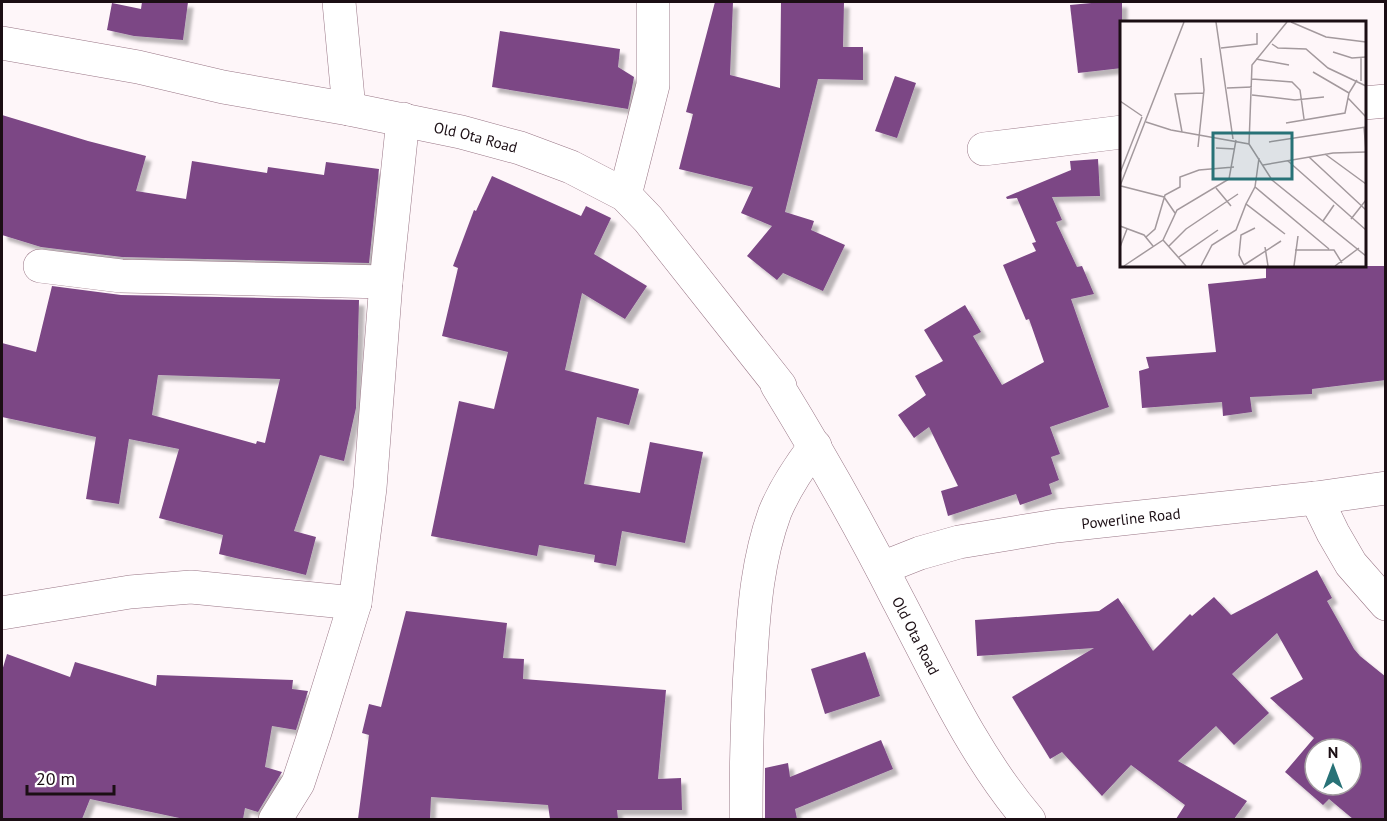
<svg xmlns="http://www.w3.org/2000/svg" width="1387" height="821" viewBox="0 0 1387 821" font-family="'PT Sans',sans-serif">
<defs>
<filter id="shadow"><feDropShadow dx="5.5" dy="5.5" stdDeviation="1.5" flood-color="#0004"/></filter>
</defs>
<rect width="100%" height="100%" fill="#fef6f9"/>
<g fill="#7b4785" fill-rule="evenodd" filter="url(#shadow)">
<polygon points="142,2 188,2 183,40 134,36 107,30 112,3 141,9"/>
<polygon points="715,2 733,2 730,75 780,88 781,2 844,2 843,47 863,47 863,80 818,79 785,212 814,221 811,230 845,245 823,291 783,273 777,280 747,256 772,226 741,213 753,187 679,169 693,114 686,112"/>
<polygon points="1102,2 1122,2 1122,68 1078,73 1070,5"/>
<polygon points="500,31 620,49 618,67 634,77 628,109 492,87"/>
<polygon points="895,76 916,83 897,138 875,131"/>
<polygon points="2,115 88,141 146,156 136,191 186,199 192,161 267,173 268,167 324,175 326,162 379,169 369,263 122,257 41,247 2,235"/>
<polygon points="1098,159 1100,196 1052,197 1062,220 1056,222 1077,267 1082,266 1094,294 1071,299 1109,407 1050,427 1060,454 1051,457 1059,480 1049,484 1052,494 1020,505 1016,494 948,516 941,491 958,486 929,427 914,438 898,415 926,395 915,376 943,361 924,330 965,305 981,332 973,336 1002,385 1044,362 1029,319 1026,320 1003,265 1036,251 1032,243 1036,242 1017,198 1007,199 1006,197 1071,170 1070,161"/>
<polygon points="492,176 581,216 586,206 611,218 594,254 647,286 625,319 582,293 565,370 639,389 629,425 597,417 584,484 640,493 650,442 703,452 685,543 622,531 616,566 594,562 595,555 539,545 537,556 431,536 459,401 494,409 508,352 442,336 458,268 453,266 474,210 476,211"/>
<polygon points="1266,266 1386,266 1386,380 1312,389 1312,394 1250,397 1252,412 1223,416 1222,402 1142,408 1139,371 1149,368 1146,357 1216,352 1208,284 1266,278"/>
<path d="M52,286L121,295L359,300L356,408L344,461L320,455L294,531L316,537L306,575L219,554L223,535L159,518L179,449L129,439L119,504L86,499L96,437L2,417V343L36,352ZM158,375L280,379L265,443L257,441L256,444L152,415Z"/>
<path d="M1317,570L1332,598L1327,601L1354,649L1360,656L1386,677V819H1353L1329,799L1323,805L1285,772L1314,738L1270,698L1303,679L1277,633L1232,674L1269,713L1234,745L1216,726L1178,761L1247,801L1234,819H1176L1185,805L1131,765L1102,796L1062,752L1050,759L1012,697L1094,648L977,656L975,620L1099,611L1118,598L1153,651L1190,614L1192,616L1214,597L1231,615ZM1315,749H1351V785H1315Z"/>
<polygon points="406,611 507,623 503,658 524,659 523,679 666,690 658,779 681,778 682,810 617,810 618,819 550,819 548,805 431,797 430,819 358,819 369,735 362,733 369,704 381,707"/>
<polygon points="865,652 880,696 825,714 811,669"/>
<polygon points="7,654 70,677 75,662 156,686 157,675 293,680 292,689 308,691 296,730 272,726 265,767 282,772 258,812 245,808 243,819 184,819 90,799 82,819 2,819 2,671"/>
<polygon points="881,740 893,769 795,809 797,819 765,819 765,768 788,763 790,777"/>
</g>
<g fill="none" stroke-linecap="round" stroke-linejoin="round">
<defs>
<g id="minor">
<polyline points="339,2 349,109"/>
<path id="s1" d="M2,43L138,67L223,87L349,109L461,132L520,148L571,167L625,195L648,219L780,386L777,385C820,455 861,527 898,600C938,676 973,754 1029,820"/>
<polyline points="1364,103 1386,101"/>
<polyline points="984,149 1122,132"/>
<polyline points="625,195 653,85 653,2"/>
<polyline points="40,266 121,276 386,282"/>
<polyline points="1316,498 1333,533 1351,564 1386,604"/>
<path id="s2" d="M882,568L920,553L959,542L1056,526L1316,498L1386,488"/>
<polyline points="2,613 130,592 191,587 355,603"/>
<polyline points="275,820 298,783 315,732 355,603 370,488 386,282 403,119"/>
<path d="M746,820C746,765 747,710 751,656C754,607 758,558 775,512C785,488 799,467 815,446"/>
</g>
</defs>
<use href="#minor" stroke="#997686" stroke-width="34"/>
<use href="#minor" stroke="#fff" stroke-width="33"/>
</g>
<g text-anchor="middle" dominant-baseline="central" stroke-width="6" stroke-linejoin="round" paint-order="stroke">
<g font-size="15" fill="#1b0e14" stroke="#fff">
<text stroke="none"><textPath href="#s1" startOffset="483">Old Ota Road</textPath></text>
<text stroke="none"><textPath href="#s2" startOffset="255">Powerline Road</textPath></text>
<text stroke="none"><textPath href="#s1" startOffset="1180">Old Ota Road</textPath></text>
</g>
</g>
<g transform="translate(1120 21)">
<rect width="246" height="246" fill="#fef6f9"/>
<path fill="none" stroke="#a3999d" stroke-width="1.5" d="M96,1L113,118M171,1L206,16L246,21M152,23L158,27L186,28L208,47L246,65M101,27L137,23V12M213,31L232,37L246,36M136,38L169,44M193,51L229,72M132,58L172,61L180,69L184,98M241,60V37M107,67L132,66M132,74L175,79L204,76M228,77L246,96M0,80L22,95M26,101L51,109L129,123L152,159L246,235M166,102L225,92L229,72L237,59M244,106L246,130M62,111L55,73L84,72M149,121L246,106M129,123L132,44L167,1M78,126L84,69L81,37M96,127L115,128M205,133L246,163M189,136L246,189M168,140L246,209M143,144L213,132L246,131M0,152L22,96M0,165L64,1M1,165L44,176L55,192M135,166L139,137M96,167L111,185M126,183L135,166L209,228M231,198L246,179M203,200L214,184M0,205L24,214L33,225M26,216L35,208L45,174L60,166V156L79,149L114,146M43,219L66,245M49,225L66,208L118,173M0,226L7,208M145,226L148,245M175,229H214L222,242M59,236L98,209M124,244L119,234L121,214L135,207M124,244L161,220M4,245L43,219L57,189L109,158L116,119M81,245L92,224L116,209L126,183L165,213M174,245L178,215M215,245L239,227"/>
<path fill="#287277" fill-opacity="0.15" stroke="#287277" stroke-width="3" d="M93,112H172V158H93Z"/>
<rect width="246" height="246" fill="none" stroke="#1b0e14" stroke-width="3"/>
</g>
<rect width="1387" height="821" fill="none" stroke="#1b0e14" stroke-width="6"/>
<g transform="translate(1333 767)"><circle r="28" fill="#ffffff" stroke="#a49fa1" stroke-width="1.5"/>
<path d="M0-4.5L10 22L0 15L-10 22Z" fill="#287277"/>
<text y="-9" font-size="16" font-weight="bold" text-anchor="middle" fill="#1b0e14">N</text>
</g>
<path d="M27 785v9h87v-9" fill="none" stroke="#1b0e14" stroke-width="3"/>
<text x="36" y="785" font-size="18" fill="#1b0e14" stroke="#ffffff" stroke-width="4.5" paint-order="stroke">20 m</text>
</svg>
